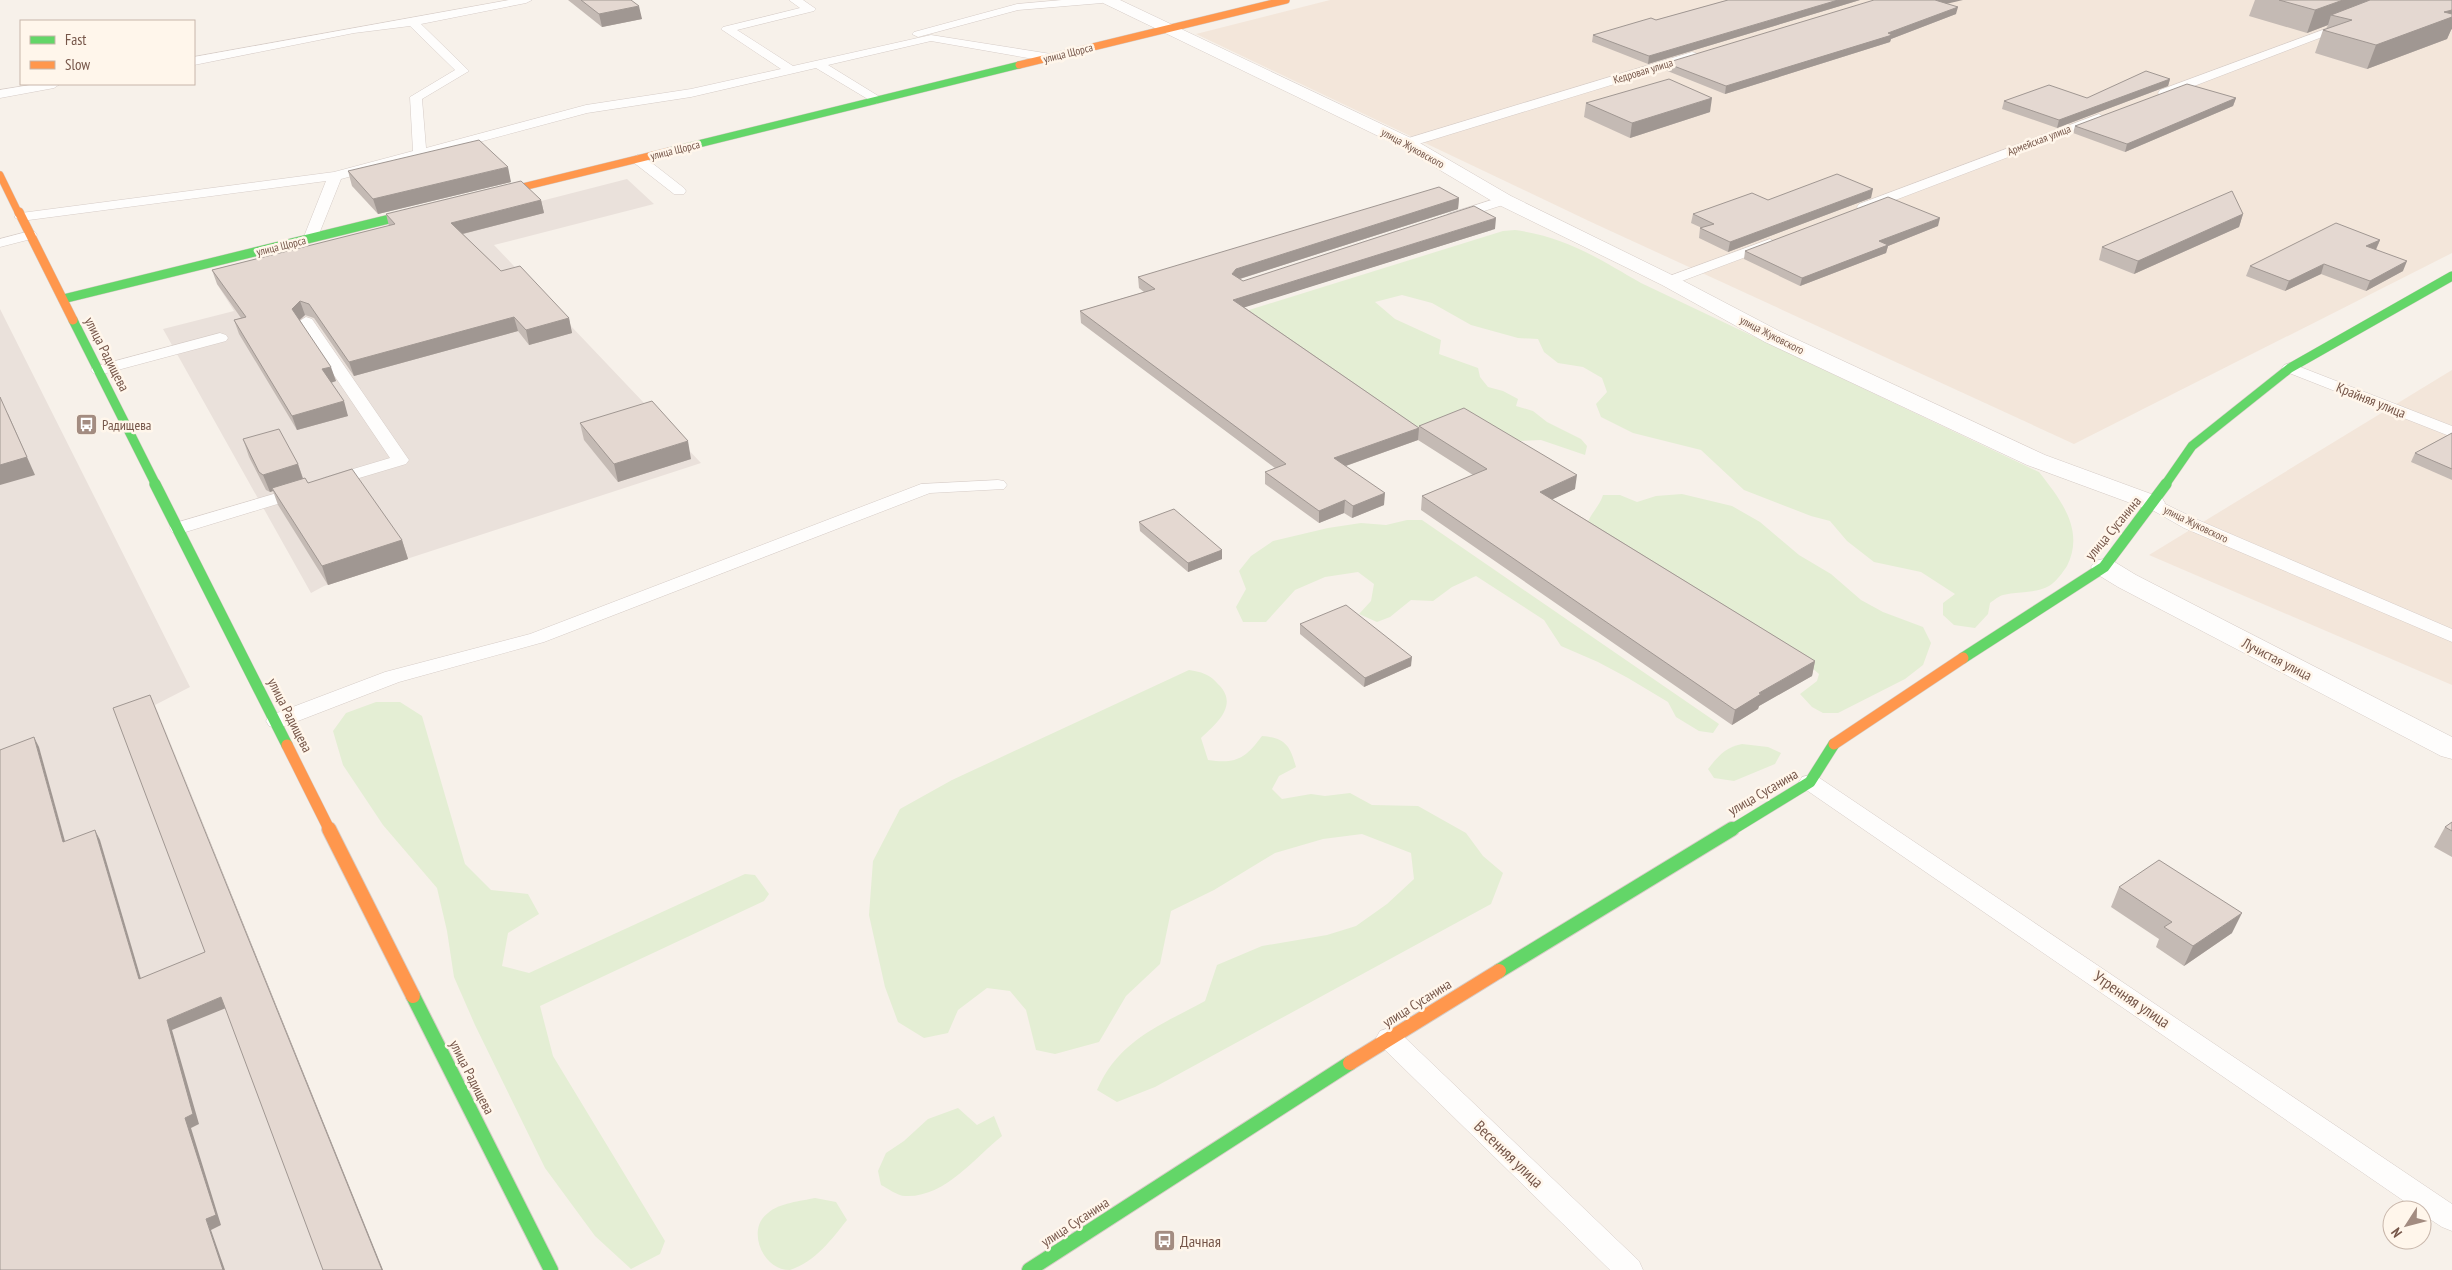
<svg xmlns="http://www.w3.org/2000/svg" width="2452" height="1270" viewBox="0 0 2452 1270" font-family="'PT Sans Narrow',sans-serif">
<rect width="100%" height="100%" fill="#f7f1ea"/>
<g fill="#f3e6da">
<polygon points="1330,0 2452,0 2452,253 2074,444 1591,222 1196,34"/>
<polygon points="2452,370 2452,685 2149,555"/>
</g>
<g fill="#eae1db">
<polygon points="627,179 654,204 494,245 701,463 324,586 311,593 163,329 234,311 217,284"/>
<polygon points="0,309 190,687 155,705 383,1270 0,1270"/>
</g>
<g fill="#e4eed4">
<path d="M1515,230C1567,237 1597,258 1641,283L2039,472C2061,500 2085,530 2067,566C2063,572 2056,582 2049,586C2034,594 2018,591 2003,595C1999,596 1994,600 1990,603L1988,614L1975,628L1954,625L1943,615V603L1955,594L1921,572L1874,562L1847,541L1830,521L1811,516L1744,490L1701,450L1633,433L1601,417L1596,404L1607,392L1602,378L1583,367L1558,363L1544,352L1538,339L1518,338L1471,325L1432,303L1402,295L1375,302L1395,319L1441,340L1439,354L1478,368L1480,377L1488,387L1503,391L1518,399L1516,406L1533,411L1547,422L1581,439L1587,446L1585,455L1541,440L1520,441L1507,436L1416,431L1252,319L1249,310L1503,231Z"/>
<path d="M1682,494L1732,506L1760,522L1799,555L1831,574L1861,600L1883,612L1923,627L1931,643L1923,665L1905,679L1838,713H1823L1812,707L1800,694L1817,681L1819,674L1811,667L1586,529C1588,515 1599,508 1603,495H1620L1637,502L1656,496Z"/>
<polygon points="1407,520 1422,520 1719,724 1713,733 1699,731 1676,717 1668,702 1628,678 1598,662 1561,646 1544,620 1476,576 1452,587 1433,601 1411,600 1390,617 1377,622 1359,614 1371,601 1374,584 1358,572 1325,577 1295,590 1266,622 1243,622 1236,607 1246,589 1239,571 1251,556 1273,541 1328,528 1361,523 1386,525"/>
<path d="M1189,670C1205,673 1209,674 1220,686C1238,706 1216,724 1201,738L1208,760C1236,764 1245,759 1262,736C1285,738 1290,745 1296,767L1279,776L1272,789L1282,799L1311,794L1325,796L1350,793L1372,805L1418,806L1466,833L1483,856L1503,873L1491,904L1155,1087L1117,1102L1097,1090C1119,1040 1159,1026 1205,1001L1217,965L1262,946L1327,935L1356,926L1387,904L1414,879L1411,853L1362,834L1323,839L1275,853L1214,890L1171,911L1160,964L1126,996L1099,1042L1055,1054L1036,1050L1026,1010L1010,991L987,988L958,1010L948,1033L924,1038L898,1022L885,987L869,915L873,861L900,809L952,780Z"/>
<polygon points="376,702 400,702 422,716 465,864 491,890 528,894 539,914 508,933 502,966 529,973 745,874 755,875 769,894 764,901 540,1006 553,1056 665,1241 660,1254 631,1269 595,1236 545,1168 475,1025 454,977 447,931 437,888 383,825 343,765 333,731 346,713"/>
<path d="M1742,744L1768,747L1781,753L1775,764L1734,781L1714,778L1708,769C1718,756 1726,747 1742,744Z"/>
<path d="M958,1108L977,1125L994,1116L1002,1136C974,1158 945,1198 905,1196C898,1196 887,1188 881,1185L878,1171L886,1153L904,1141L928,1119Z"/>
<path d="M815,1198L836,1202L847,1220C832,1239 815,1262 790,1270C762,1270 746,1229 768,1213C779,1203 801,1201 815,1198Z"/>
</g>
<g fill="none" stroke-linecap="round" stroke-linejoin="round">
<defs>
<g id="lane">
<polygon points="509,0 532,0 526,3 421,24 469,71 422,99 426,148 586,105 691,89 781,69 721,29 723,27 800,8 789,0 803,0 816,9 814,11 737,30 793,66 931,35 1051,54 1057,58 1051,62 931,41 828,65 880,97 882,100 876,104 816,68 691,97 587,113 341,179 317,239 310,243 303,239 326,181 21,221 14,217 21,213 334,172 413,151 410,97 455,70 410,26 354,33 194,65 194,57"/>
<polygon points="1062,0 1108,0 1102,3 1018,10 918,37 912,34 914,32 1017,4"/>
<polygon points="2347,21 2353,24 2351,26 2168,96 2160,96 2158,93 2160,90"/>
<polygon points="1692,52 1696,53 1698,56 1696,59 1412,146 1402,146 1400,143 1402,140"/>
<polygon points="36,84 60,84 54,88 0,98 0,90"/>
<polygon points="2099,114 2105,118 2103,121 1869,210 1859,210 1857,207 1859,204"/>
<polygon points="638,155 643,156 684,188 686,191 684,194 674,194 633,162 631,159"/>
<polygon points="1504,196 1511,200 1509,203 1453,221 1446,217 1448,214"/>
<polygon points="30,231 35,232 37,235 35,238 0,247 0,239"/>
<polygon points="1770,239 1777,243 1775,246 1674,284 1669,285 1662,281 1664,278"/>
<polygon points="306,317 312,319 409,460 406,464 329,487 323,486 320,482 323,478 390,458 298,322"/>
<polygon points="220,333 226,335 228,338 226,341 99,375 93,373 91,370 93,367"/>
<polygon points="2290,363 2452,426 2452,437 2284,371 2282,368 2284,365"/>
<polygon points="998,480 1004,481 1007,485 1004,489 930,493 544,642 399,682 285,726 277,728 269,726 266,721 269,716 385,672 530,634 921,484"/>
<polygon points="301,486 307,487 310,491 307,495 179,534 172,532 170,528 172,524"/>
<polygon points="2153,498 2198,520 2452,629 2452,642 2184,528 2147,507 2144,503 2147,499"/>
<polygon points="1810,775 1818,777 2452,1204 2452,1231 2442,1227 2422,1214 2422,1210 2417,1210 1802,787 1799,782 1802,777"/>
<polygon points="1389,1028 1398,1031 1639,1261 1643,1270 1610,1270 1380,1045 1376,1038 1380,1031"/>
</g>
<g id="street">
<polygon points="1100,0 1120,0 1413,139 1511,196 1676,277 1781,332 2045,455 2162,498 2165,503 2162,508 2153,510 2144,508 2027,465 1765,342 1662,285 1497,204 1401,147 1103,3"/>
<polygon points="2104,559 2113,561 2136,575 2452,737 2452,759 2441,756 2118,587 2095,573 2091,567 2095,561"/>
</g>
<g id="fast-far3">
<polyline points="670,151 1019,65"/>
<polyline points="413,214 424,211"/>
</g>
<g id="fast-far2">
<polyline points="63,299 418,212"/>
<polyline points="73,320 156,485"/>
<polyline points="2165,485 2192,446 2290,368 2452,276"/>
</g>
<g id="fast-far1">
<polyline points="155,484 287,745"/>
<polyline points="1963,658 2104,567 2166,484"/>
<polyline points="1730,831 1810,782 1834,744"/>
</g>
<g id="fast">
<polyline points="1499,971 1732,829"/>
<polyline points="413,996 551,1270"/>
<polyline points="1029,1270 1350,1063"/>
</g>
<g id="slow-far3">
<polyline points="1019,65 1286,0"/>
<polyline points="0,175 19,214"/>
<polyline points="490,195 670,151"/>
</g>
<polyline id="slow-far2" points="19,212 73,320"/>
<g id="slow-far1">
<polyline points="1834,744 1963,658"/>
<polyline points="287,745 330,831"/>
</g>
<g id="slow">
<polyline points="329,829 413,996"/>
<polyline points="1350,1063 1499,971"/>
</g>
</defs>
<use href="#lane" stroke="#d6ccc7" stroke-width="1"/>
<use href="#street" stroke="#d6ccc7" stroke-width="1"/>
<use href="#fast-far3" stroke="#d6ccc6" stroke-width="8"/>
<use href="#fast-far2" stroke="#d6ccc6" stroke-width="10"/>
<use href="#fast-far1" stroke="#d6ccc6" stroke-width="12"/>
<use href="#fast" stroke="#d6ccc6" stroke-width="16"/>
<use href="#slow-far3" stroke="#d6ccc6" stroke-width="8"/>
<use href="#slow-far2" stroke="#d6ccc6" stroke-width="10"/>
<use href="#slow-far1" stroke="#d6ccc6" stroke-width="12"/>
<use href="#slow" stroke="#d6ccc6" stroke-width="16"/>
<use href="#lane" fill="#fefdfc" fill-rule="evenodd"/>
<use href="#street" fill="#fefdfc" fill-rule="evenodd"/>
<use href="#fast-far3" stroke="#63d668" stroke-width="7"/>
<use href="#fast-far2" stroke="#63d668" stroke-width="9"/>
<use href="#fast-far1" stroke="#63d668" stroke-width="11"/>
<use href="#fast" stroke="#63d668" stroke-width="14"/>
<use href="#slow-far3" stroke="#ff974d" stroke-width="7"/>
<use href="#slow-far2" stroke="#ff974d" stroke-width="9"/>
<use href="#slow-far1" stroke="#ff974d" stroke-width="11"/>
<use href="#slow" stroke="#ff974d" stroke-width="14"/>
</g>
<g fill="#c4bab4">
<polygon points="568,0 631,0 642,19 602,27"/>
<polygon points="1728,0 1860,0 1648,64 1592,42 1593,35 1656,20"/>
<polygon points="2255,0 2452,0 2451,30 2447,39 2367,69 2315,53 2323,30 2326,29 2328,25 2307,33 2249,16"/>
<polygon points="1947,4 1956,14 1891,39 1890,42 1725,94 1665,70 1666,63"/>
<polygon points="2170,79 2168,86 2057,128 2002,109 2004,101 2087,98"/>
<polygon points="2236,98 2233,106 2125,152 2073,133 2075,126"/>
<polygon points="1586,103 1710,112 1630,138 1584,117"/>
<polygon points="348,171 511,182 378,214 352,186"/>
<polygon points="1459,198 1458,209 1240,279 1243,281 1495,229 1244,307 1419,428 1419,426 1575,489 1552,499 1815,661 1812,676 1759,706 1758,709 1732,725 1421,510 1422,496 1473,475 1418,440 1346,466 1384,505 1352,518 1344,513 1319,523 1265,484 1265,472 1275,468 1081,323 1080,311 1144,292 1139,288 1138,277"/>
<polygon points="1871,198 1728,252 1699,238 1700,228 1702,228 1691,223 1693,214 1768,200"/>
<polygon points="541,200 544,213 463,234 501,271 569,318 572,333 529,345 518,331 354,376 314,318 305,315 300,320 336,381 331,383 348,416 297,430 239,334 234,320 241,318 217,284 212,270 389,226 386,214"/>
<polygon points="2243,214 2239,227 2134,274 2099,260 2102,247"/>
<polygon points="1938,226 1888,246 1886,253 1800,286 1744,259 1745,251"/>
<polygon points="2380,240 2376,250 2403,271 2366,291 2321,274 2285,291 2246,276 2250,266"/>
<polygon points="580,423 691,459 618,482 584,440"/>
<polygon points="2452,433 2452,480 2411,462 2415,453"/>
<polygon points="243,439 298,464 303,478 308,483 402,540 408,559 328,585 278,505 273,491 270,492 266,490 249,457"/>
<polygon points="1139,522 1222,550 1222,559 1188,572 1140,531"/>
<polygon points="1300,624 1411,666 1364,687 1300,634"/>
<polygon points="2452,822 2452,857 2434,847 2445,827"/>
<polygon points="2119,887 2232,933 2184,966 2156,947 2159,939 2111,907"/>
</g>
<g fill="#a09792">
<polygon points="1838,0 1860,0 1648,64 1649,56"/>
<polygon points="1934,0 1963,0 1933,7"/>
<polygon points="2343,0 2395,0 2331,15 2328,25 2307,33 2315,10"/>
<polygon points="639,6 642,19 602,27 599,14"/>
<polygon points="1958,7 1956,14 1891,39 1890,42 1725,94 1726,86 1888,33"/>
<polygon points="2452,10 2452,29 2451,30 2447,39 2367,69 2376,45 2444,12"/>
<polygon points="2170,79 2168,86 2057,128 2059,120"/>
<polygon points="1712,98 1710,112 1630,138 1632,123"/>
<polygon points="2236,98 2233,106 2125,152 2127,144"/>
<polygon points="508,167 511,182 378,214 373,199"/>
<polygon points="1873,189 1871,198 1728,252 1730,242"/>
<polygon points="1459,198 1458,209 1236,280 1232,274 1236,269"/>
<polygon points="541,200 544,213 454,236 451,223"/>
<polygon points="2243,214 2239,227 2134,274 2138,261"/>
<polygon points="1496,218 1495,229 1233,311 1233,300"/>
<polygon points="1940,218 1938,226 1888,246 1886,253 1800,286 1802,278 1879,241"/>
<polygon points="2380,240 2376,249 2362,256 2366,246"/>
<polygon points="2407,261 2403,271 2366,291 2370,281"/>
<polygon points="2324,264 2321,274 2285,291 2289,281"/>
<polygon points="300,301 305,315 296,323 292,309"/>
<polygon points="514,317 518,331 354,376 349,362"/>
<polygon points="569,318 572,333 529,345 526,330"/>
<polygon points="331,367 336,381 327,384 322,369"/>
<polygon points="344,401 348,416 297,430 292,416"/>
<polygon points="8,414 35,475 0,485 0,465"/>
<polygon points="1419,428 1418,440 1334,470 1334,458"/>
<polygon points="688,441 691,459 618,482 614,464"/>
<polygon points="298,464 304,482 272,488 273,491 270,492 263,475"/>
<polygon points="1577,475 1575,489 1538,506 1540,492"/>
<polygon points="1385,493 1384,505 1352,518 1353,506"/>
<polygon points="1345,500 1344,513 1319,523 1319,511"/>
<polygon points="402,540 408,559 328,585 322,566"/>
<polygon points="1222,550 1222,559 1188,572 1188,563"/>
<polygon points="1412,657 1411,666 1364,687 1365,678"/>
<polygon points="1815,661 1812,676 1759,706 1758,709 1732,725 1735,710 1759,693"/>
<polygon points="155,705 383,1270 382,1270"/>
<polygon points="34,737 39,747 68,852 63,842"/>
<polygon points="95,830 100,840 144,989 139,979"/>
<polygon points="2242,913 2232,933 2184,966 2193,946"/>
<polygon points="221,997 226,1008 172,1030 199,1124 191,1128 221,1225 211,1230 225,1270 223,1270 206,1219 185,1118 167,1020"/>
</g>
<g fill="#e4d8d1" stroke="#a09792">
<polygon points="581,0 631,0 639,6 599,14"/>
<polygon points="1728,0 1838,0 1649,56 1593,35 1651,18 1656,20"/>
<polygon points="1874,0 1935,0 1958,7 1888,33 1892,35 1726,86 1666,63"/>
<polygon points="2279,0 2343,0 2315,10"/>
<polygon points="2370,0 2452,0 2452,10 2444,12 2452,14 2452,17 2376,45 2323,30 2352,20 2331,15"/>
<polygon points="2146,71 2170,79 2059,120 2004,101 2049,85 2087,98"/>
<polygon points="1669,79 1712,98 1632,123 1586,103"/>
<polygon points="2187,84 2236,98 2127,144 2075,126"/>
<polygon points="479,140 508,167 373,199 348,171"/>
<polygon points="1837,174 1873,189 1730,242 1700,228 1714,224 1693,214 1752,193 1768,200"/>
<polygon points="521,181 541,200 451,223 501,271 520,266 569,318 526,330 514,317 349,362 309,304 300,301 292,309 331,367 322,369 344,401 292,416 234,320 246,317 212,270 395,224 386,214"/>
<polygon points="1439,187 1459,198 1236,269 1232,274 1243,281 1474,206 1496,218 1233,300 1419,428 1334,458 1385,493 1353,506 1345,500 1319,511 1265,472 1286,464 1080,311 1155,289 1138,277"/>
<polygon points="2232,191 2243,214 2138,261 2102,247"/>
<polygon points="1888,197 1940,218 1879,241 1888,245 1802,278 1745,251"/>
<polygon points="2336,223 2380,240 2366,246 2407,261 2370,281 2324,264 2289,281 2250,266"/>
<polygon points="0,397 27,457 0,465"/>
<polygon points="652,401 688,441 614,464 580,423"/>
<polygon points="1464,408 1577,475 1540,492 1815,661 1759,693 1761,694 1735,710 1422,496 1487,469 1419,426"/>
<polygon points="279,429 298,464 263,475 259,472 243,439"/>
<polygon points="2452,433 2452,469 2415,453"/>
<polygon points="352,469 402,540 322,566 272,488 305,478 308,483"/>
<polygon points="1174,509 1222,550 1188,563 1139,522"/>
<polygon points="1346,605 1412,657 1365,678 1300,624"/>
<polygon points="150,695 382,1270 323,1270 221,997 167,1020 193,1114 185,1118 216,1215 206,1219 223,1270 0,1270 0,750 34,737 63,842 95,830 139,979 205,952 113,708"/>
<polygon points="2452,822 2452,831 2445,827"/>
<polygon points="2159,860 2242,913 2193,946 2164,927 2172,922 2119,887"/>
</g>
<defs>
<symbol id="bus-square" viewBox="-11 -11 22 22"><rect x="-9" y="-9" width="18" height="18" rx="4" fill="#a38c81" stroke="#fff6eb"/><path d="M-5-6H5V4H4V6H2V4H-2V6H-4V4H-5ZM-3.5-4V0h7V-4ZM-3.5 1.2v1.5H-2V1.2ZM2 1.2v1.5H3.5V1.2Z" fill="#fff"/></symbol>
</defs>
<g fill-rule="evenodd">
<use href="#bus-square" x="74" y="412" width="25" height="25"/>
<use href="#bus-square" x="1152" y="1228" width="25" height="25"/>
</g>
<g text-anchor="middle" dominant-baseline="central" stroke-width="5" stroke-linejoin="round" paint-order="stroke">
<g font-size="11" fill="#765649" stroke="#fff6eb">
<text transform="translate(1068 53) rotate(-14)">улица Щорса</text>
<text transform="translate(1643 71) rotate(-17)">Кедровая улица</text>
<text transform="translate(2039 140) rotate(-21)">Армейская улица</text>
<text transform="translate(1413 148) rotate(29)">улица Жуковского</text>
<text transform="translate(675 150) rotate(-14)">улица Щорса</text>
<text transform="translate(281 246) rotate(-14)">улица Щорса</text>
<text transform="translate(1772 335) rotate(27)">улица Жуковского</text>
<text transform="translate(2196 524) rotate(26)">улица Жуковского</text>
</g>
<g font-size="14" fill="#765649" stroke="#fff6eb">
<text transform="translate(107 354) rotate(63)">улица Радищева</text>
<text transform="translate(2371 400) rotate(22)">Крайняя улица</text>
<text transform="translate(2113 528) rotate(-50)">улица Сусанина</text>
<text transform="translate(2277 659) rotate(27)">Лучистая улица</text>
<text transform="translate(290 715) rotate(63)">улица Радищева</text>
<text transform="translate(1763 792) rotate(-30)">улица Сусанина</text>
<text transform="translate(1417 1003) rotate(-32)">улица Сусанина</text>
<text transform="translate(472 1077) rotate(63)">улица Радищева</text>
<text transform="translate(1075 1222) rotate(-33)">улица Сусанина</text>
</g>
<g font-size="14" fill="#765649" stroke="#fff6eb" text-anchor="start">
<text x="102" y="425">Радищева</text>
</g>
<g font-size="16" fill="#765649" stroke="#fff6eb">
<text transform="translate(2132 999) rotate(34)">Утренняя улица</text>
<text transform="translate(1509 1154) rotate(44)">Весенняя улица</text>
</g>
<g font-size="16" fill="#765649" stroke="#fff6eb" text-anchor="start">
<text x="1180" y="1241">Дачная</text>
</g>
</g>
<rect x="20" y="20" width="175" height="65" fill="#fff6eb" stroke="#c8b6aa"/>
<rect x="30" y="36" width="25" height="8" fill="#63d668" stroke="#c8b6aa"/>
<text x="65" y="45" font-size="15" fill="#765649">Fast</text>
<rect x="30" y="61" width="25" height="8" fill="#ff974d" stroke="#c8b6aa"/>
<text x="65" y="70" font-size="15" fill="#765649">Slow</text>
<g transform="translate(2407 1225) rotate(234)"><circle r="24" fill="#fff6eb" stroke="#c8b6aa"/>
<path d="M0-4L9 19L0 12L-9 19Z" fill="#a38c81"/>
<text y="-8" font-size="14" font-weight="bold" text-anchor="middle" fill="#765649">N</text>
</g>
</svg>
